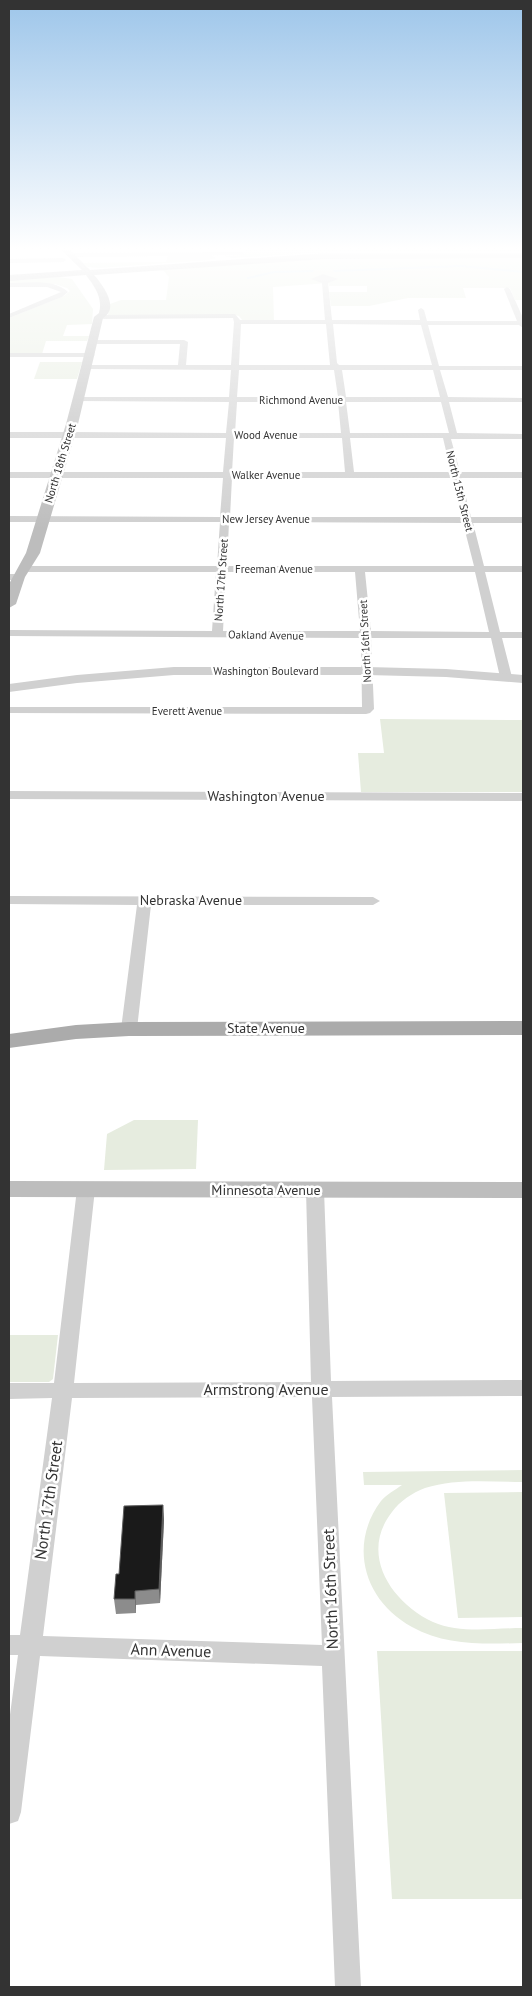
<svg xmlns="http://www.w3.org/2000/svg" width="532" height="1996" viewBox="0 0 532 1996" font-family="'PT Sans',sans-serif">
<rect width="100%" height="100%" fill="#fff"/>
<g fill="#e6ecdf">
<polygon points="245,250 523,250 523,251 329,252 232,258 224,256 244,255"/>
<polygon points="168,255 211,255 216,258 208,260 99,268 88,267 83,263 166,262"/>
<polygon points="373,256 523,256 523,300 515,300 510,288 463,288 466,298 408,298 369,306 331,306 329,292 367,292 367,286 329,286 328,283 273,287 274,322 243,321 239,316 235,315 108,315 110,304 121,300 166,300 169,277 162,269"/>
<polygon points="59,277 72,279 93,309 92,324 67,325 63,336 89,336 87,341 46,341 42,354 9,354 9,318 64,296 70,291 67,288 55,284 9,284 9,280"/>
<polygon points="40,362 82,362 77,379 34,379"/>
<polygon points="380,719 523,720 523,792 361,792 358,753 384,753"/>
<polygon points="134,1120 198,1120 196,1169 104,1170 107,1134"/>
<polygon points="9,1335 58,1335 53,1379 49,1382 9,1382"/>
<path d="M523,1470V1482C492,1482 456,1478 425,1488C412,1493 400,1501 392,1512C359,1554 391,1602 433,1622C460,1634 495,1628 523,1628V1643C485,1644 446,1646 412,1627C364,1601 348,1545 381,1501C387,1494 395,1490 402,1485H364L363,1472Z"/>
<polygon points="523,1492 523,1617 458,1618 444,1493"/>
<polygon points="377,1651 523,1651 523,1899 392,1899"/>
</g>
<g fill="none" stroke-linecap="round" stroke-linejoin="round">
<g stroke="#cfe2ee" stroke-width="2">
<polyline points="334,271 461,266 523,272"/>
<polyline points="248,278 274,272 313,271"/>
</g>
<g fill="#d0d0d0" fill-rule="evenodd">
<polygon points="242,252 244,253 244,255 72,257 69,255 72,253"/>
<polygon points="9,259 63,258 66,260 63,262 9,263"/>
<path d="M323,274L338,279L328,283L332,320H420L418,310L421,308L424,310L427,321H517L504,289L507,287L510,289L523,318V328L519,325H428L439,366H523V370H440L448,397L523,398V402H449L457,433L523,434V439H451L460,472H523V478H461L471,517H523V523H473L484,566H523V572H485L500,632H523V638H502L512,677L510,679H502L500,677L491,638H371L374,709L370,713L366,714L9,713V707H362L361,638L9,636V630L212,631L216,572H24L19,569L24,566H217L220,522H9V516L220,517L223,478H9V472H223L226,438H69L65,435L69,432L226,433L229,402L79,401L75,399L79,397H229L231,370L87,369L83,367L87,365H178L180,344H91V340H184L188,342L186,365H231L234,322L233,318L99,319L95,317L99,315L235,314L240,320H325L322,283L311,279ZM241,324H326L330,365H239ZM333,324L421,325L432,365H339L337,363ZM239,370H334L338,397H237ZM342,370H433L440,397H346ZM237,402H338L341,433H235ZM346,402H441L449,433H350ZM234,438H342L345,472H232ZM350,438H443L451,472H354ZM232,478H452L462,517H230ZM229,522L463,523L474,566H227ZM226,572H355L360,631H223ZM365,572H475L489,632L371,631Z"/>
<path d="M9,283C27,283 54,278 68,292L62,297L9,318V314L61,292L47,287H9Z"/>
<polygon points="9,353 91,353 95,355 91,357 9,357"/>
<polygon points="9,574 18,574 23,577 18,580 9,580"/>
<polygon points="9,791 523,793 523,801 9,799"/>
<polygon points="9,896 373,897 380,901 373,905 151,905 137,1029 134,1032 124,1032 121,1029 137,905 9,904"/>
<path d="M86,1183L92,1185L95,1189L74,1383L311,1382L306,1190L309,1186L315,1184L321,1186L324,1190L331,1381L523,1380V1396L332,1397L361,1987H335L322,1666L40,1656L21,1812L18,1821L9,1824V1722L18,1655H9V1635H20L52,1398L9,1399V1383H54L77,1189L80,1185ZM312,1397L322,1645L43,1636L72,1398Z"/>
</g>
<g fill="#d0d0d0" fill-rule="evenodd">
<polygon points="9,432 69,432 74,435 69,438 9,438"/>
<polygon points="174,667 367,667 446,669 523,675 523,683 446,677 367,675 174,675 77,683 9,692 9,684 77,675"/>
</g>
<g fill="#bdbdbd" fill-rule="evenodd">
<path d="M61,250H70L90,270L326,253H523V258L326,259L94,275C103,285 120,308 103,318L78,424L40,553L25,577L16,604L9,608V584L26,553L66,424L94,317L99,313C103,298 95,287 86,275L9,281V275L82,270Z"/>
<polygon points="9,1181 523,1182 523,1198 9,1197"/>
</g>
<polygon fill="#ababab" fill-rule="evenodd" points="523,1021 523,1035 129,1036 76,1039 9,1048 9,1034 76,1025 129,1022"/>
</g>
<polygon fill="#8c8c8c" points="163,1505 164,1520 160,1603 136,1605 136,1613 116,1614 114,1599 119,1574"/>
<g fill="#5f5f5f">
<polygon points="163,1505 164,1520 160,1603 159,1589"/>
<polygon points="135,1591 136,1605 136,1613 135,1599"/>
</g>
<polygon fill="#1a1a1a" stroke="#5f5f5f" points="163,1505 159,1589 135,1591 135,1599 114,1599 116,1574 119,1574 124,1506"/>
<linearGradient id="sky" x2="0" y2="1"><stop stop-color="#9ec6ea"/><stop offset="0.47" stop-color="#fff"/><stop offset="1" stop-color="#fff" stop-opacity="0"/></linearGradient>
<rect width="532" height="529" fill="url(#sky)"/>
<g text-anchor="middle" dominant-baseline="central" stroke-width="5" stroke-linejoin="round" paint-order="stroke">
<g font-size="11" fill="#333" stroke="#fff">
<text x="301" y="400">Richmond Avenue</text>
<text x="266" y="435">Wood Avenue</text>
<text transform="translate(60 463) rotate(-73)">North 18th Street</text>
<text x="266" y="475">Walker Avenue</text>
<text transform="translate(460 491) rotate(76)">North 15th Street</text>
<text x="266" y="519">New Jersey Avenue</text>
<text x="274" y="569">Freeman Avenue</text>
<text transform="translate(221 580) rotate(-86)">North 17th Street</text>
<text transform="translate(266 635) rotate(1)">Oakland Avenue</text>
<text transform="translate(365 641) rotate(-93)">North 16th Street</text>
<text x="266" y="671">Washington Boulevard</text>
<text x="187" y="711">Everett Avenue</text>
</g>
<g font-size="14" fill="#333" stroke="#fff">
<text x="266" y="796">Washington Avenue</text>
<text x="191" y="900">Nebraska Avenue</text>
<text x="266" y="1028">State Avenue</text>
<text x="266" y="1190">Minnesota Avenue</text>
</g>
<g font-size="16" fill="#333" stroke="#fff">
<text x="266" y="1389">Armstrong Avenue</text>
<text transform="translate(48 1500) rotate(-82)">North 17th Street</text>
<text transform="translate(330 1589) rotate(-92)">North 16th Street</text>
<text transform="translate(171 1650) rotate(2)">Ann Avenue</text>
</g>
</g>
<rect width="532" height="1996" fill="none" stroke="#333333" stroke-width="20"/>
</svg>
